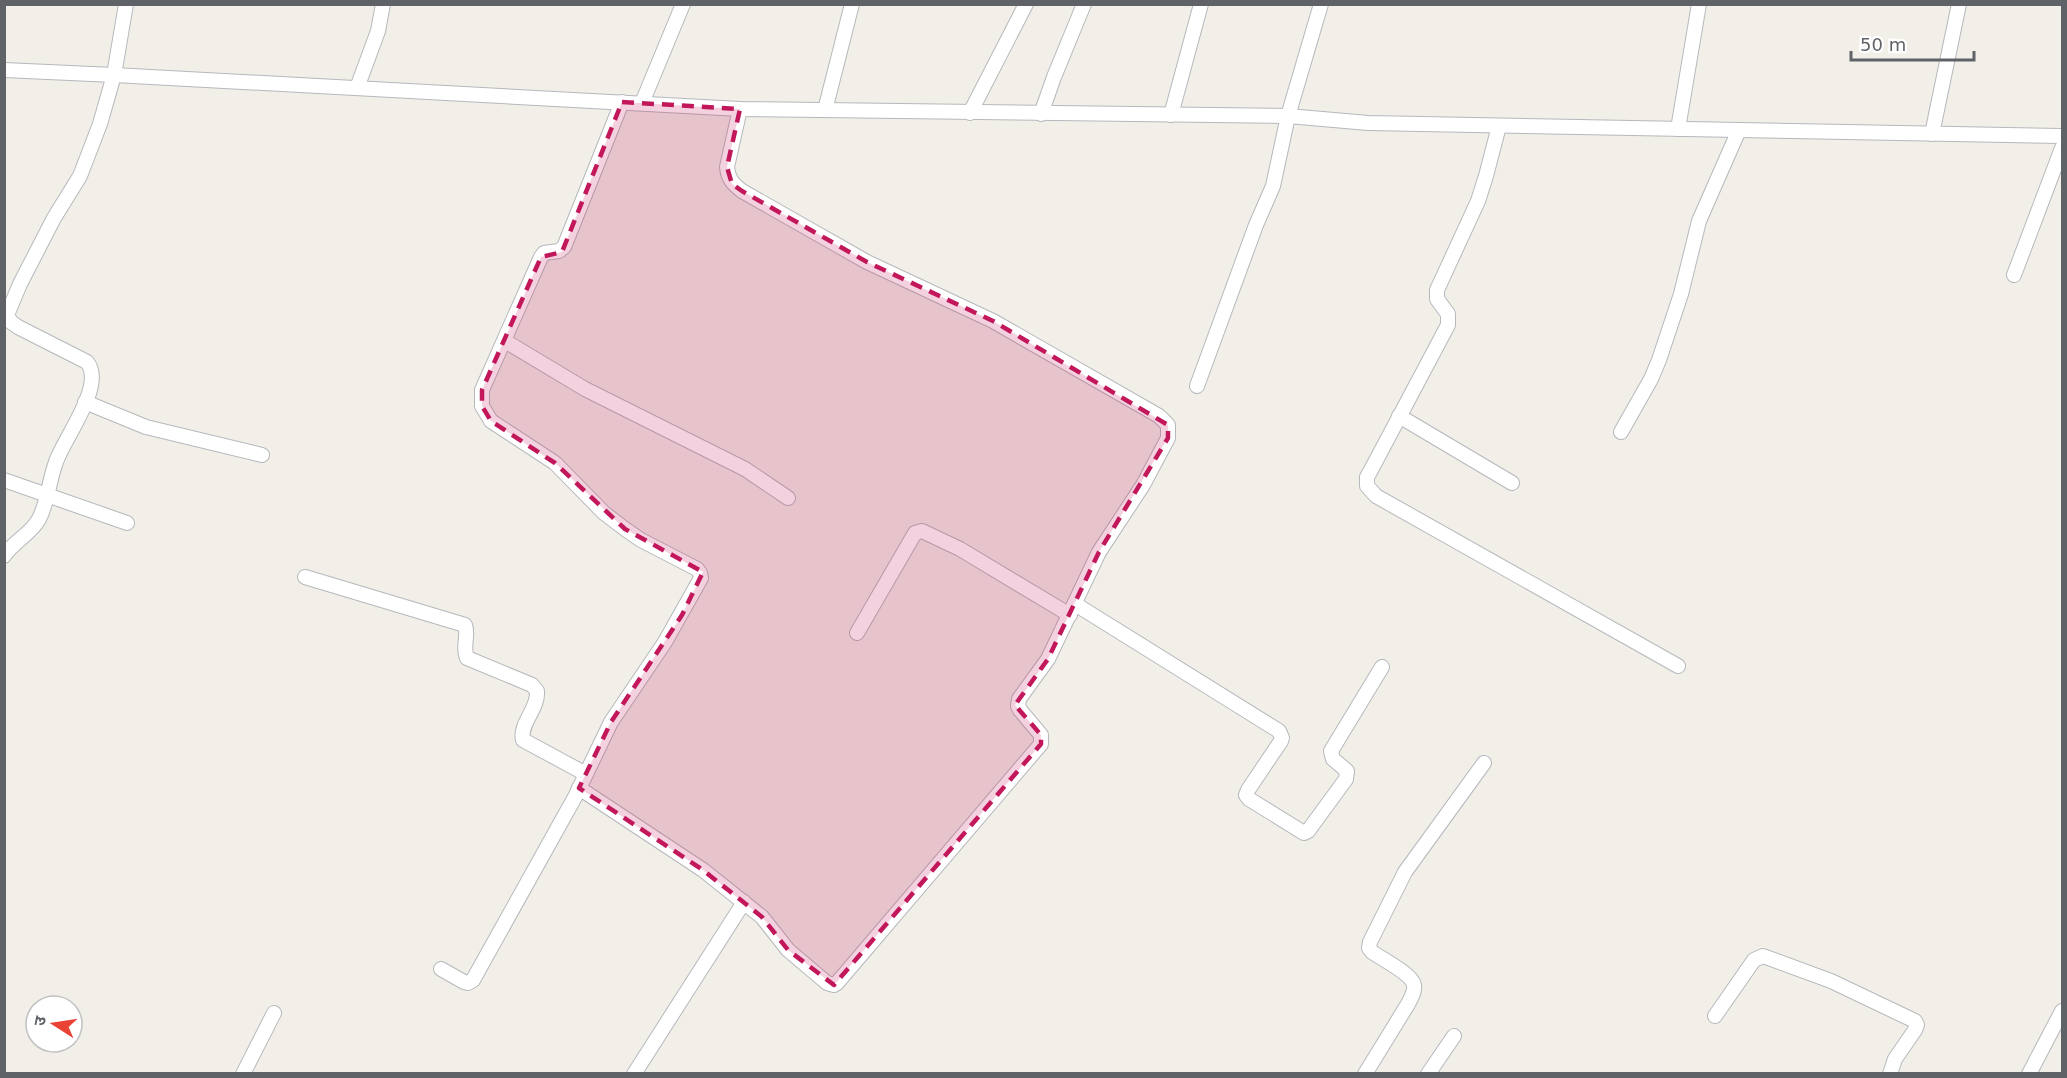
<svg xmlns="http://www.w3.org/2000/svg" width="2067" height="1078" viewBox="0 0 2067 1078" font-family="'DejaVu Sans','Noto Sans Devanagari',sans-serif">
<rect width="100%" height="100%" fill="#f1efe8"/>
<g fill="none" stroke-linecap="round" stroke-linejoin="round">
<defs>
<g id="street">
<polyline points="4,70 114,75 740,109 1288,116 1368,123 2062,136"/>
<polyline points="357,88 378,31 383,4"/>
<polyline points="642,103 683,4"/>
<polyline points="825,110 852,4"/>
<polyline points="970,113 1026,4"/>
<polyline points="1041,114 1054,77 1084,4"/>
<polyline points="1171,115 1201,4"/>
<polyline points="1499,126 1486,176 1478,201 1437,290 1437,299 1448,314 1448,325 1371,470 1367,477 1367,486 1376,496 1678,666"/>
<polyline points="1678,129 1699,4"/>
<polyline points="1932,134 1959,4"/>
<polyline points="2014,275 2062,148"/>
<polyline points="505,341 585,389 745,469 788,498"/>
<polyline points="1197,386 1256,225 1273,186 1288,116 1321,4"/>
<polyline points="85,402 146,427 262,455"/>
<polyline points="1399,416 1512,483"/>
<polyline points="1621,432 1651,379 1659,360 1681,294 1699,221 1739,130"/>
<polyline points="4,480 127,523"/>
<path d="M4,556C13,542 31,534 39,519C48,502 49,480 56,462C64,438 106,385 87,362L18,327L11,322L7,315L20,284L54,218L80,176L100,124L114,75L126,4"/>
<path d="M305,577L465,625C469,635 462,647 467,658L532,685L537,691C539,708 519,724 523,740L586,774"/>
<polyline points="1075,604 1279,731 1282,738 1281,741 1248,790 1246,795 1249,799 1304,833 1308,831 1346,779 1347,771 1333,759 1331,751 1382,667"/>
<polyline points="857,633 915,533 922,531 960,549 1070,615"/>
<path d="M579,788L703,870L762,917L788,950L827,983L834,985L837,983L1041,744V735L1020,710L1018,706L1019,699L1048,659L1099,552L1143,485L1168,438V425L1159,416L993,321L867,262L742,191C733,184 728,179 727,167L740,109"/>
<polyline points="441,969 464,982 468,983 473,980 575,797 611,722 665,642 701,578 700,573 697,569 641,540 625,529 604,513 555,463 491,421 482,406 482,390 541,257 544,253 559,251 564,247 622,102"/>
<polyline points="1715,1016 1754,960 1763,956 1831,981 1915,1021 1917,1025 1915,1030 1895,1059 1890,1074"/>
<polyline points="243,1074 274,1013"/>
<polyline points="634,1074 744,902"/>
<path d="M1365,1074L1408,1004C1411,998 1415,992 1414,985C1412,974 1382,959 1372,952L1369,948L1370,942L1405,872L1484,763"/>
<polyline points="1428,1074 1454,1036"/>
<polyline points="2029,1074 2062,1011"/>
</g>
</defs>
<use href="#street" stroke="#b5b8bc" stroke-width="16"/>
<use href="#street" stroke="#fff" stroke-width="14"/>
</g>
<path fill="#c2185b" fill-opacity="0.2" stroke="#c2185b" stroke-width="4.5" stroke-dasharray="12 8" stroke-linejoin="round" d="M622,102L740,109L727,167L732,184L742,191L867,262L993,321L1168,425V438L1099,552L1048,659L1015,705L1041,735V744L834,985L788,950L762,917L703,870L579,788L611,722L682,615L703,572L625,529L555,463L491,421L482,406V390L541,257L562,252Z"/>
<rect width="2067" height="1078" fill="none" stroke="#5f6368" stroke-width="12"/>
<g transform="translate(54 1024) rotate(282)"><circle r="28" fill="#ffffff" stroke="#bfc1c3" stroke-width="1.5"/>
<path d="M0-4.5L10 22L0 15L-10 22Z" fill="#ea4335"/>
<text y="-9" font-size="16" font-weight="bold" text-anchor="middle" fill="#5f6368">उ</text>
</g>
<path d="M1851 51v9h123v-9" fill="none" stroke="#5f6368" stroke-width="3"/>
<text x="1860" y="51" font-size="18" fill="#5f6368" stroke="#ffffff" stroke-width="4.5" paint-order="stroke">50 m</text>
</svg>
